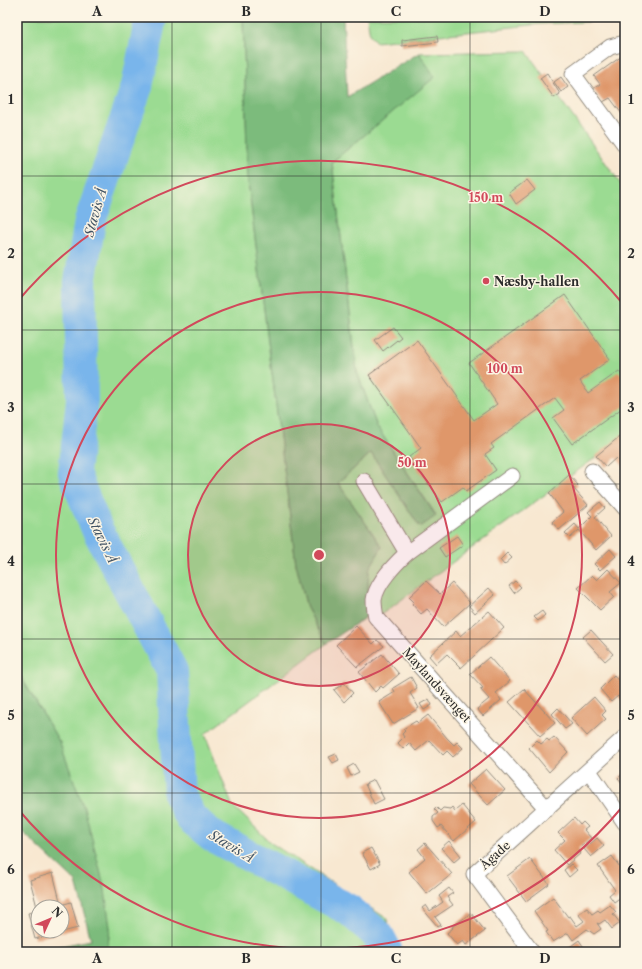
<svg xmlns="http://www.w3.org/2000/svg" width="642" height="969" viewBox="0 0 642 969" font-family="'Libre Caslon Text',serif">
<rect width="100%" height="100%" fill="#fcf5e5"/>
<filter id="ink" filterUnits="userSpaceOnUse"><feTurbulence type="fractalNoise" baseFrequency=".025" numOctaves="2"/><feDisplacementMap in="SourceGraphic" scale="8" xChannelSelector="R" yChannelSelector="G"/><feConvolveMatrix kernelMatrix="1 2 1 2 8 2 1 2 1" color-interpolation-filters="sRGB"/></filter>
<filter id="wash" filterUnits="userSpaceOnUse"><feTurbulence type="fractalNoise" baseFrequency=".012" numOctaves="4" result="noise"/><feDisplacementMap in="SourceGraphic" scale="16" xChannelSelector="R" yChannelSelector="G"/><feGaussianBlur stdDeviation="0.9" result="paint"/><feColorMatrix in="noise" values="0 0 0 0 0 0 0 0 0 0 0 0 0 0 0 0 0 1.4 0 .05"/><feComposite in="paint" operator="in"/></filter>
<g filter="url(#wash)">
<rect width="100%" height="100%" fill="#f8e8d1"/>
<g fill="#9bdb92" stroke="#63835e">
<polygon points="17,17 243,17 248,182 296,564 307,608 326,644 205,734 232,805 271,843 386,918 402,952 319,952 283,946 276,952 107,952 110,928 60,743 17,670"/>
<polygon points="367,17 625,17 625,20 540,24 376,42 370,35"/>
<polygon points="526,51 625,190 625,436 382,614 366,617 369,569 382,547 338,483 371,453 420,527 436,515 377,427 357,372 332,162 434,77 419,53"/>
</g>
<g fill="#7cbb7c" stroke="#547354">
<polygon points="243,17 343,17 347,97 419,53 435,77 332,162 357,372 377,427 436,516 420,527 371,453 338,483 382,547 369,569 366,617 326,644 307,608 296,564 248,182"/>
<polygon points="17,670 60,743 85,811 105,890 110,928 107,952 32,952 91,940 76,882 17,827"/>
</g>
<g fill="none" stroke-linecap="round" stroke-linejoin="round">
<polyline stroke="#79b5eb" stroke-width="32" points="151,17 137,86 90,221 80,282 82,400 74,473 97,529 172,671 179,795 191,818 214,837 349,910 378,935 387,952"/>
</g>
<g id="blocks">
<g fill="#df976b">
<polygon points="437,36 438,42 402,46 402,40"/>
<polygon points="622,56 625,60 625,118 610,98 603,102 593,89 600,84 594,76"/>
<polygon points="547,73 560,94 554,98 540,78"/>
<polygon points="561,77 568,87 561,92 554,82"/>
<polygon points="527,180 535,190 516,204 509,193"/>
<polygon points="565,295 610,359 580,381 588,393 619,371 625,380 625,406 572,444 553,418 564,410 555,398 491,444 494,448 485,454 496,470 466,491 463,487 442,502 409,457 421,448 369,375 417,340 474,420 497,404 469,363"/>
<polygon points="393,327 401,337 383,351 375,340"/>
<polygon points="625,432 625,468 616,458 606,467 596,456"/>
<polygon points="569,475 578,485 574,489 588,505 559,530 552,522 563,512 549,493"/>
<polygon points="600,502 605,508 595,517 611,536 596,550 579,530 570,538 565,533 575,524 579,529 592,516 588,512"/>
<polygon points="457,536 463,545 445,557 439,548"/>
<polygon points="610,549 616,556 600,570 594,564"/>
<polygon points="507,553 512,558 504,565 500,560"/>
<polygon points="608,569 621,583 610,592 614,597 600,610 578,588 592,575 597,580"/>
<polygon points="426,581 440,594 452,583 470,603 443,627 427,609 421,614 412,604 414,602 409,597"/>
<polygon points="515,581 521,587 514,593 509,586"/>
<polygon points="489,588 495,595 475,613 469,606"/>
<polygon points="489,611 504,628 461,668 447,654 436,664 429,656 456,631 460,636"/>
<polygon points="542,611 545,615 538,621 534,617"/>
<polygon points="356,626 373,644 377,640 384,646 357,667 336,645"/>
<polygon points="591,630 613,654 605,661 583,637"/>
<polygon points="382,654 399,674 383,688 381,686 375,692 359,672"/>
<polygon points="489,657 510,681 496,693 501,700 483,716 477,709 489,699 480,689 483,688 470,674"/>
<polygon points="614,675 618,680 624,675 625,676 625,704 618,696 611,702 600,689"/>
<polygon points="411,677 417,688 410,693 419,708 393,724 379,702 395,692 393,688"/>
<polygon points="344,683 353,693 344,702 334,690"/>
<polygon points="524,689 555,723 540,736 509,702"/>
<polygon points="594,697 606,711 602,715 606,719 587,736 571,718"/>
<polygon points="429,699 432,705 424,710 420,704"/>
<polygon points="558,708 572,724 565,729 552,714"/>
<polygon points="428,715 447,738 454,745 457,742 463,748 453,757 447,751 443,755 429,740 416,751 409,743 403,749 398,743 404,737 402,734 405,731 403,729 416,721 418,723"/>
<polygon points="554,737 568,752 549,772 529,748 537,740 541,744 547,739 549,741"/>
<polygon points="336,754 339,760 333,763 329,757"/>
<polygon points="354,764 359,772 351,776 347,768"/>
<polygon points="486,769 505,790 488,805 469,784"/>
<polygon points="625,772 625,786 618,778"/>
<polygon points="374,780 384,799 374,804 365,784"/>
<polygon points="462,805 476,822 454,841 441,826 438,828 433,821 433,817 438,813 434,809 436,807 440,811 443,808 450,809 452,807 455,811"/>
<polygon points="574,818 580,825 583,822 588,827 584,830 591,838 578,849 581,853 567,865 554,850 565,840 558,833"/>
<polygon points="597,838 604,846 591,857 584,849"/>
<polygon points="449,841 461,856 454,862 441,848"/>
<polygon points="425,843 452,874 427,894 409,872 425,858 418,849"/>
<polygon points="371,848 380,864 371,869 362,853"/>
<polygon points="612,856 625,874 625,894 614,902 609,895 615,890 598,866"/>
<polygon points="530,859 549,884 526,901 507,876"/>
<polygon points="571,864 577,870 569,877 564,870"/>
<polygon points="53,873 61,905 71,902 78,928 35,939 28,913 38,911 38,931 62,931 62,907 37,907 30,880"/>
<polygon points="449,888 453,893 447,897 453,905 435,917 441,925 438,927 422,908 426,905 430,911 443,902 439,896"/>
<polygon points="553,897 568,917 570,916 577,926 584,921 578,914 587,908 592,914 598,910 600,912 610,905 616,912 613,914 620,923 612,929 605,920 599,924 597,923 601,929 594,934 587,929 573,940 568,933 553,942 546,932 548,931 534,911"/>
<polygon points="471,913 485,931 466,945 463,941 457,945 447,933 453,928 452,927"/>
<polygon points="579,940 587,952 563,952"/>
</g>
</g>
</g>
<g filter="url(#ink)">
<use href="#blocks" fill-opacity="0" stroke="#928a7e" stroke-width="1"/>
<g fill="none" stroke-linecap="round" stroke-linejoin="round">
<defs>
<g id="minor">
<polyline points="625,43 610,47 573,74 625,145"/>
<polyline points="592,471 625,508"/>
<path d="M512,476L407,553C395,564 376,584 374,600C374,605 375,612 376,617L547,809"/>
<polyline points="364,481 407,553"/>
<polyline points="589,771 625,823"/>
<polyline points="532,952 474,874 625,737"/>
</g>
</defs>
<use href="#minor" stroke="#928a7e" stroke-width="17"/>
<use href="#minor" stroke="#fff" stroke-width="15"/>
</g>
</g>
<path fill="none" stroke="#2b2b2b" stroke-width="1" stroke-opacity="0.55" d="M172,17V952M321,17V952M470,17V952M17,176H625M17,330H625M17,484H625M17,639H625M17,793H625"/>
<circle cx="319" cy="555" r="131" fill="#d1495b" fill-opacity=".12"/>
<g fill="none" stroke="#d1495b" stroke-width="2">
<circle cx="319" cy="555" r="131"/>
<circle cx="319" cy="555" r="263"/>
<path d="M623 806A394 394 0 0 1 17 808M17 302A394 394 0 0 1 623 304"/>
</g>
<circle fill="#d1495b" stroke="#fcf5e5" stroke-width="1.5" cx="486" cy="281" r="4"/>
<g text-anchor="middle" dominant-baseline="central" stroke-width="3" stroke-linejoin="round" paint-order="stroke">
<g font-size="12" font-weight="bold" fill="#2b2b2b" stroke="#fcf5e5" text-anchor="start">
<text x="494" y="281">Næsby-hallen</text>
</g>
<g font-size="12" fill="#2b2b2b" stroke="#fcf5e5">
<text transform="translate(437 685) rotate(48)">Maylandsvænget</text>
<text transform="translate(495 855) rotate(-42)">Ågade</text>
</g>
<g font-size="13" font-style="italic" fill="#425465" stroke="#fcf5e5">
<text transform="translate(95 212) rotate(-74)">Stavis Å</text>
<text transform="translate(103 540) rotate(64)">Stavis Å</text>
<text transform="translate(232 846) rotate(31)">Stavis Å</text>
</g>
</g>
<circle cx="319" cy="555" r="6" fill="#d1495b" stroke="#fcf5e5" stroke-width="2"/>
<g font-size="12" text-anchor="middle" font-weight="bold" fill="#d1495b" stroke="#fcf5e5" stroke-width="3" stroke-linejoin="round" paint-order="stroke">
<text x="486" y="202">150 m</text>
<text x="505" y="373">100 m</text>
<text x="412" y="467">50 m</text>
</g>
<rect width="642" height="969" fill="none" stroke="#fcf5e5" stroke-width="44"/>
<g transform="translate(50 919) rotate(46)"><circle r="19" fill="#fcf5e5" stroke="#a8a49b"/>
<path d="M0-3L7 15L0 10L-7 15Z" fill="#d1495b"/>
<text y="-6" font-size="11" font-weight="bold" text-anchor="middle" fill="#2b2b2b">N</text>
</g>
<rect x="22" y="22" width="598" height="925" fill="none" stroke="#2b2b2b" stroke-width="1.5"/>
<g font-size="13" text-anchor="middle" font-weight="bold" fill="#2b2b2b">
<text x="97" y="16">A</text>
<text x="246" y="16">B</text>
<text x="396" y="16">C</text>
<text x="545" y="16">D</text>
<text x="11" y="104">1</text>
<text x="631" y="104">1</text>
<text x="11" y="258">2</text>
<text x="631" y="258">2</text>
<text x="11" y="412">3</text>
<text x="631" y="412">3</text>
<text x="11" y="566">4</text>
<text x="631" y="566">4</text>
<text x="11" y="720">5</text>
<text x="631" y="720">5</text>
<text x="11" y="874">6</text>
<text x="631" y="874">6</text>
<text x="97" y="963">A</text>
<text x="246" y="963">B</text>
<text x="396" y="963">C</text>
<text x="545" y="963">D</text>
</g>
</svg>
